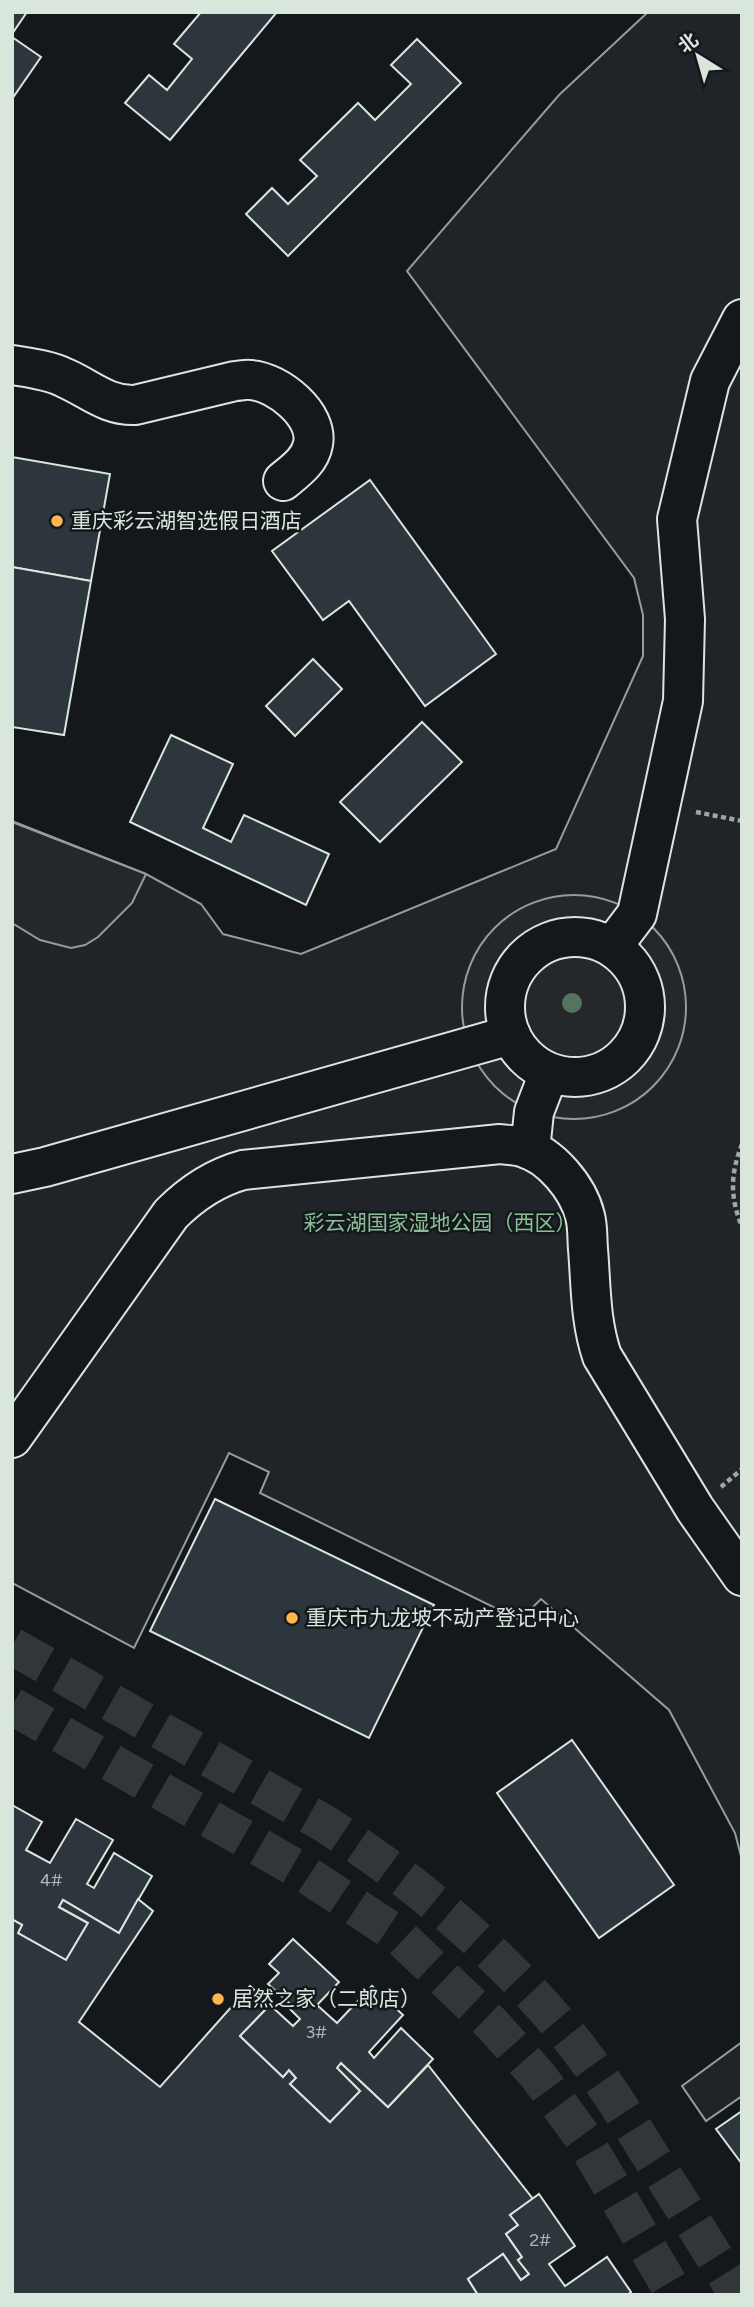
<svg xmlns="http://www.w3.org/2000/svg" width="754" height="2307" font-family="Figtree,'Noto Sans SC',sans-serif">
<rect width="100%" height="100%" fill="#14181c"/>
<g fill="#202428" stroke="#939e99" stroke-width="2">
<path d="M648 12H742V1860L735 1833 669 1710 541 1599 520 1620 260 1493 269 1472 229 1453 134 1648 12 1583V821L146 874 201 904 223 934 301 954 556 849 643 656V615L634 578 407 271 559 95Z"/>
<path d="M742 2042V2096L706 2121 682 2086Z"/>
</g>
<g fill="#24282b" stroke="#939e99" stroke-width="2">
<path d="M12 822 146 874 132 903 98 937 85 945 71 948 40 940 12 923Z"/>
<circle cx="574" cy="1007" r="112"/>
</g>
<g fill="#2c363c" stroke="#d8e6dc" stroke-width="2">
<path d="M12 12H27L12 34Z"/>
<path d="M201 12H277L170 140 125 103 149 75 167 90 192 59 174 44Z"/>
<path d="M12 37 41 57 12 99Z"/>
<path d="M417 39 461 83 288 256 246 214 272 188 288 204 317 176 300 160 358 103 375 120 411 84 391 65Z"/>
<path d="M12 457 110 474 91 581 12 567Z"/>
<path d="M370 480 496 654 425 706 349 601 323 620 272 551Z"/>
<path d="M12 567 91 581 64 735 12 727Z"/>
<path d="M313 659 342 689 295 736 266 706Z"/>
<path d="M422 722 462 762 380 842 340 802Z"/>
<path d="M171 735 233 764 203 828 231 842 244 815 329 854 306 905 130 822Z"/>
<path d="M215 1499 434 1605 369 1738 150 1631Z"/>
<path d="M572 1740 674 1885 599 1938 497 1793Z"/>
<path d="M12 1805 42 1822 26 1850 50 1863 76 1819 113 1840 87 1884 94 1888 114 1853 152 1876 119 1933 63 1900 59 1907 88 1923 66 1960 18 1933 22 1925 13 1920 12 1922Z"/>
<path d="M138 1899 153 1911 79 2022 160 2087 250 1986 270 2005 240 2036 283 2077 289 2070 296 2078 290 2084 330 2122 360 2091 337 2068 341 2063 388 2107 428 2065 533 2199 510 2215 518 2225 506 2234 522 2257 518 2260 529 2274 521 2280 503 2254 468 2279 478 2295H12V1922L13 1920 22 1925 18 1933 66 1960 88 1923 59 1907 63 1900 119 1933Z"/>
<path d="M293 1939 339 1982 317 2005 337 2023 372 1986 403 2015 369 2052 374 2058 401 2028 433 2059 388 2107 341 2063 337 2068 360 2091 330 2122 290 2084 296 2078 289 2070 283 2077 240 2036 270 2005 293 2026 300 2019 287 2006 289 2003 268 1984 279 1973 269 1964Z"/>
<path d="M742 2111V2164L716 2129Z"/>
<path d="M539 2194 575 2246 549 2264 565 2286 607 2257 631 2292 627 2295H478L468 2279 503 2254 521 2280 529 2274 518 2260 522 2257 506 2234 518 2225 510 2215Z"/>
</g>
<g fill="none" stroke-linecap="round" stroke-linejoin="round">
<g stroke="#313739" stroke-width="38" stroke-dasharray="38 19" stroke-linecap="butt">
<path d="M12 1646 322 1822C418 1883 505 1956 576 2045 603 2080 627 2118 650 2155 680 2202 709 2248 738 2295"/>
<path d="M12 1706 298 1869 398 1935 492 2024 539 2077 582 2136 675 2295"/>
</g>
<defs>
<g id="minor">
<path d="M12 365C30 368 49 370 65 378 90 389 107 406 135 405L235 381C240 381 246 379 251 380 278 382 319 415 313 444 310 461 295 471 283 481"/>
<circle cx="575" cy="1007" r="70"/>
<path d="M612 947 637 914 683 701 685 619 677 519 710 381 742 319"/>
<path d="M530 1150 534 1112 549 1073"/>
<path d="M12 1174 45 1167 511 1035"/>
<path d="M12 1438 171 1214C192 1193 214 1178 243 1170L500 1144C507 1145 515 1145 522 1147 551 1155 578 1188 585 1216 588 1227 587 1238 588 1249 591 1285 590 1321 602 1356L695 1509 742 1576"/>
</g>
</defs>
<use href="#minor" stroke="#d8e6dc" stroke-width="42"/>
<g stroke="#9da8a2" stroke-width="4.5" stroke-dasharray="5 3.5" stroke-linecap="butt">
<path d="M696 812 742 821"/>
<path d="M742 1144C730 1175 730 1197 742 1227"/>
<path d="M721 1487 742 1469"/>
</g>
<use href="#minor" stroke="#14181c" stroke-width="38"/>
</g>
<circle fill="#55745f" cx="572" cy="1003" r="10"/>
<g fill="#ffb74d" stroke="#14181c" stroke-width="2.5">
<circle cx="57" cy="521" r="7"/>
<circle cx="292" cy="1618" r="7"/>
<circle cx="218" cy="1999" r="7"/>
</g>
<g text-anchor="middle" stroke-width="5" stroke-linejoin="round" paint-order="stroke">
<g font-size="18" fill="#adbab4">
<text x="51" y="1886">4#</text>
<text x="316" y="2038">3#</text>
<text x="540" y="2246">2#</text>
</g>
<g font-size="21" fill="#d8e6dc" stroke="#14181c" text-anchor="start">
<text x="71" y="528">重庆彩云湖智选假日酒店</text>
<text x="306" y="1625">重庆市九龙坡不动产登记中心</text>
<text x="232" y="2006">居然之家（二郎店）</text>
</g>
<g font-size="21" fill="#8ac095" stroke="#14181c">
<text x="440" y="1230">彩云湖国家湿地公园（西区）</text>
</g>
</g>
<rect width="754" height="2307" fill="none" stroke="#d8e6dc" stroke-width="28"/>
<g transform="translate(698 56) rotate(323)" stroke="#14181c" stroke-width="5" paint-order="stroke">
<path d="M0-5L12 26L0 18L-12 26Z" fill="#d8e6dc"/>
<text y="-10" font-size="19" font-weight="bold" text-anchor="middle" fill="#d8e6dc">北</text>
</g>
</svg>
